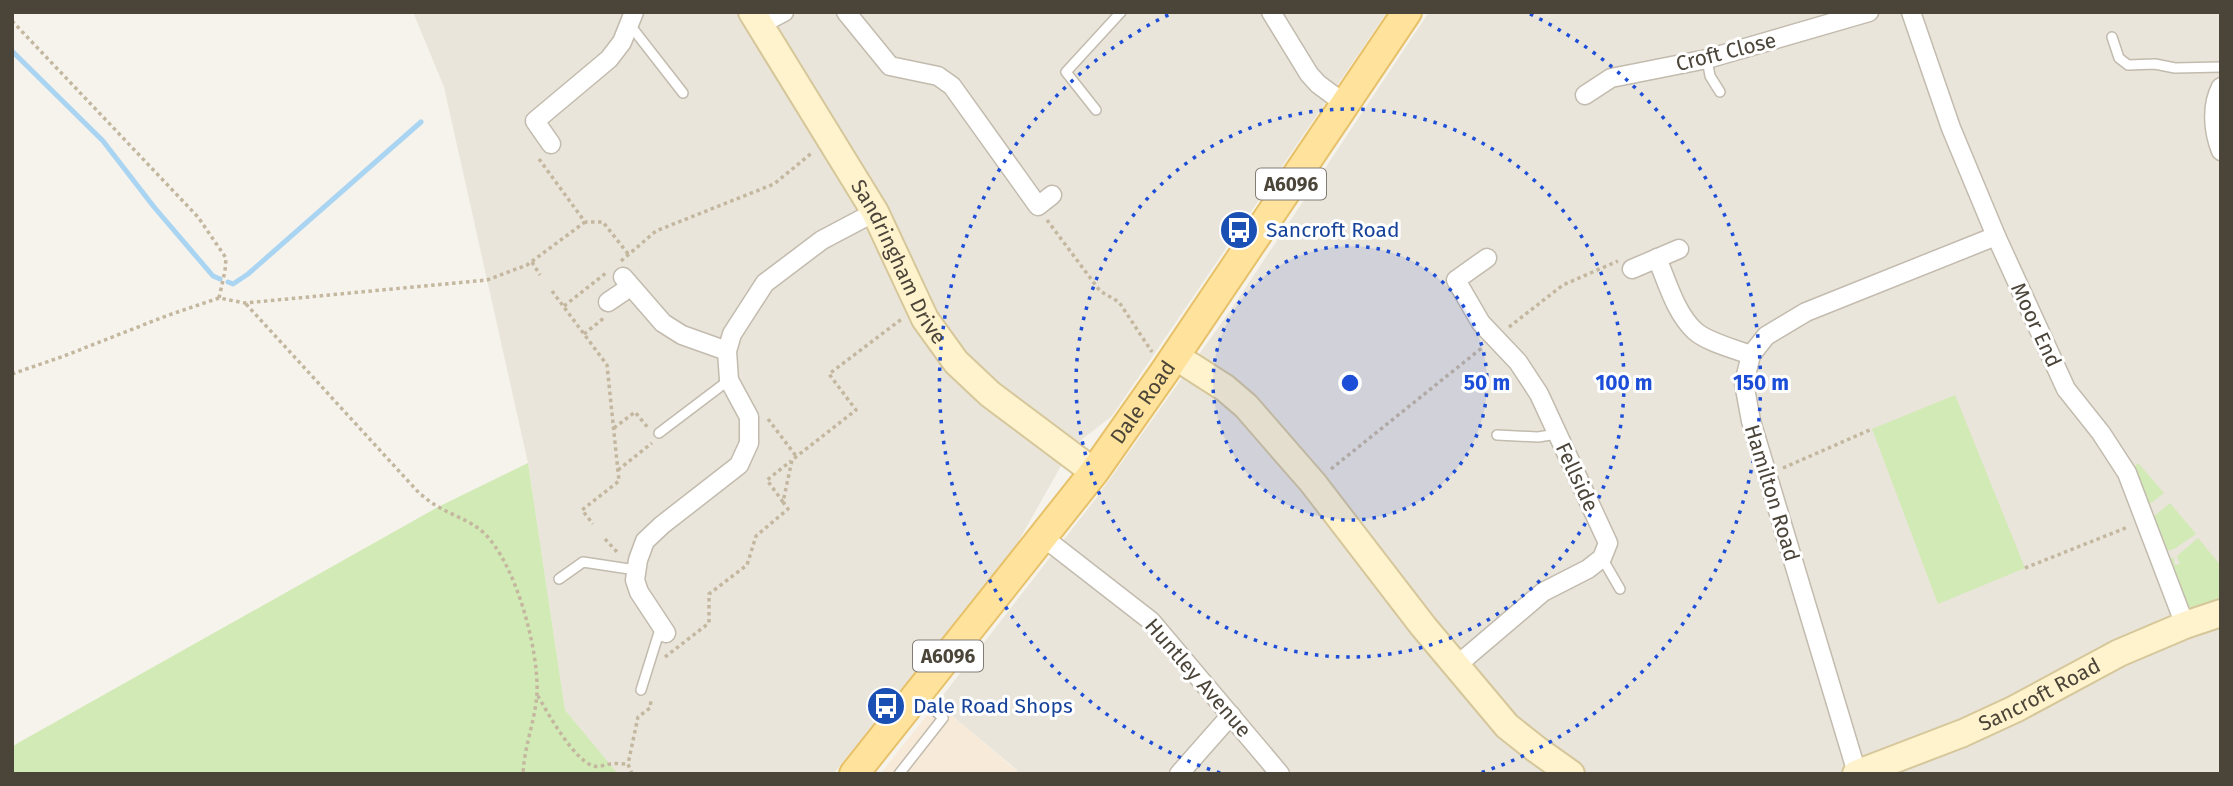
<svg xmlns="http://www.w3.org/2000/svg" width="2233" height="786" font-family="'Fira Sans',sans-serif">
<rect width="100%" height="100%" fill="#f6f3ec"/>
<g fill="#eae5da">
<path d="M413 12H1387L1112 416 1071 448 1008 560 833 774H616L565 710 528 463 444 87Z"/>
<path d="M1429 12H2221V774H1015L1017 770 937 703 1097 497 1230 311Z"/>
</g>
<path fill="#f7ead8" d="M937 703 1017 771 1015 774H880Z"/>
<g fill="#d2eab5">
<path d="M1955 395 2025 568 1938 604 1872 429Z"/>
<path d="M528 463 565 710 618 774H12V747L18 743 438 507Z"/>
<path d="M2138 463 2164 493 2151 503H2145L2132 469Z"/>
<path d="M2170 503 2196 534 2174 549 2163 552 2152 518Z"/>
<path d="M2198 538 2221 566V600L2196 608 2187 606 2168 562 2173 557 2175 565 2180 564 2177 556Z"/>
</g>
<g fill="none" stroke-linecap="round" stroke-linejoin="round">
<g stroke="#a9d4f2" stroke-width="5">
<path d="M12 51 103 141 154 207 213 276 220 279"/>
<path d="M228 282 233 284 248 274 421 122"/>
</g>
<defs>
<g id="lane">
<path d="M630 25 683 93"/>
<path d="M2112 37 2119 58 2128 65 2155 64 2175 68 2221 67"/>
<path d="M1707 59 1710 76 1720 92"/>
<path d="M1096 110 1066 72 1121 12"/>
<path d="M659 433 729 380"/>
<path d="M1497 435 1538 437 1557 434"/>
<path d="M1602 558 1620 589"/>
<path d="M559 579 583 562 636 570"/>
<path d="M641 690 661 626"/>
<path d="M899 774 943 718 919 696"/>
</g>
<g id="street">
<path d="M846 12 890 66 938 76 952 86 1038 206 1052 195"/>
<path d="M1271 12 1309 74 1318 84 1345 104"/>
<path d="M1911 12 1951 128 1996 236 2066 389 2101 433 2127 473 2185 625"/>
<path d="M761 24 784 12"/>
<path d="M2221 87C2211 106 2213 131 2221 151"/>
<path d="M1585 95 1611 78 1707 59 1869 12"/>
<path d="M551 144 535 121 609 59 622 42 634 12"/>
<path d="M1657 258C1667 282 1676 314 1695 331 1707 342 1735 349 1751 355"/>
<path d="M1632 269 1679 249"/>
<path d="M623 277 663 323 682 335 727 351"/>
<path d="M608 302 630 287"/>
<path d="M1043 537 1151 621 1280 774"/>
<path d="M666 633 639 592 635 580 638 560 645 541 662 525 739 465 749 443V417L729 380 727 351 732 334 765 283 822 240 875 212"/>
<path d="M1456 666 1543 592 1588 569 1602 558 1608 543 1539 394 1518 362 1481 323 1456 280 1487 258"/>
<path d="M1857 773 1751 421 1744 383 1751 355 1766 336 1806 312 1996 236"/>
<path d="M1179 774 1231 715"/>
</g>
<g id="secondary">
<path id="s1" d="M752 12 875 212 925 319 956 362 990 394 1094 472"/>
<path d="M1175 356 1225 388 1246 406 1313 483 1423 626 1507 726 1536 749 1571 774"/>
<path id="s2" d="M1856 774 1963 733 2015 709 2119 653 2185 625 2221 613"/>
</g>
<g id="primary">
<path id="s3" d="M854 774 1094 472 1165 371 1407 12"/>
</g>
</defs>
<use href="#lane" stroke="#c2bbae" stroke-width="12"/>
<use href="#street" stroke="#c2bbae" stroke-width="21"/>
<use href="#secondary" stroke="#d6c79b" stroke-width="30"/>
<use href="#primary" stroke="#e6c16a" stroke-width="32"/>
<g stroke="#c4b79f" stroke-width="3.5" stroke-dasharray="3.5 3.5" stroke-linecap="butt">
<path d="M12 21 198 217 226 258 225 271 219 298"/>
<path d="M539 159 585 222H603L629 255"/>
<path d="M1047 220 1100 291 1119 302 1152 352"/>
<path d="M621 261 656 231 774 184 813 152"/>
<path d="M532 262 540 275"/>
<path d="M552 291 607 365 619 481 582 510 593 524"/>
<path d="M246 304 420 494C426 498 431 503 437 506 453 516 470 520 484 533 516 564 539 650 537 694 535 721 524 747 523 774"/>
<path d="M564 306 606 273"/>
<path d="M1509 327 1563 285 1618 261"/>
<path d="M584 334 604 318"/>
<path d="M12 374 64 356 166 316 219 298 245 303 487 280 527 265 585 222"/>
<path d="M768 419 796 456"/>
<path d="M614 428 635 412 649 429"/>
<path d="M1783 468 1872 429"/>
<path d="M1331 469 1483 347"/>
<path d="M618 470 652 443"/>
<path d="M783 502 767 480 791 461"/>
<path d="M605 539 619 554"/>
<path d="M2025 568 2128 527"/>
<path d="M665 657 709 623V594L747 565 756 536 788 509 783 502 792 460 856 410 829 374 903 318"/>
<path d="M538 696C547 712 575 762 594 766 600 768 604 764 610 764 616 763 622 764 627 764"/>
<path d="M632 774 628 764 638 717 650 708 651 700"/>
</g>
<use href="#lane" stroke="#fff" stroke-width="9"/>
<use href="#street" stroke="#fff" stroke-width="18"/>
<use href="#secondary" stroke="#fff3cd" stroke-width="26"/>
<use href="#primary" stroke="#ffe39c" stroke-width="28"/>
</g>
<circle cx="1350" cy="383" r="137" fill="#1d4ed8" fill-opacity=".12"/>
<g fill="none" stroke="#1d4ed8" stroke-width="3.5" stroke-dasharray="3.5 7">
<circle cx="1350" cy="383" r="137"/>
<circle cx="1350" cy="383" r="274"/>
<path d="M1220 773A411 411 0 0 1 1170 14M1530 14A411 411 0 0 1 1480 773"/>
</g>
<defs>
<symbol id="bus-disc" viewBox="-11 -11 22 22"><circle r="9.5" fill="#1a4fb4" stroke="#fff"/><path d="M-5-6H5V4H4V6H2V4H-2V6H-4V4H-5ZM-3.5-4V0h7V-4ZM-3.5 1.2v1.5H-2V1.2ZM2 1.2v1.5H3.5V1.2Z" fill="#fff"/></symbol>
</defs>
<g fill-rule="evenodd">
<use href="#bus-disc" x="1217" y="208" width="44" height="44"/>
<use href="#bus-disc" x="864" y="684" width="44" height="44"/>
</g>
<g text-anchor="middle" stroke-width="6" stroke-linejoin="round" paint-order="stroke">
<g fill="#fff" stroke="#817c74" stroke-width="2">
<rect x="1256" y="168.5" width="70" height="31" rx="5"/>
<rect x="913" y="640.5" width="70" height="31" rx="5"/>
</g>
<g font-size="19" font-weight="bold" fill="#4b4439">
<text x="1291" y="191">A6096</text>
<text x="948" y="663">A6096</text>
</g>
<g font-size="21" fill="#4b4439" stroke="#fff">
<text transform="translate(1726 52) rotate(-14)" y="7">Croft Close</text>
<text dy="7" stroke="none"><textPath href="#s1" startOffset="290">Sandringham Drive</textPath></text>
<text transform="translate(2036 325) rotate(65)" y="7">Moor End</text>
<text dy="7" stroke="none"><textPath href="#s3" startOffset="471">Dale Road</textPath></text>
<text transform="translate(1577 477) rotate(65)" y="7">Fellside</text>
<text transform="translate(1772 493) rotate(73)" y="7">Hamilton Road</text>
<text transform="translate(1198 678) rotate(49)" y="7">Huntley Avenue</text>
<text dy="7" stroke="none"><textPath href="#s2" startOffset="200">Sancroft Road</textPath></text>
</g>
<g font-size="21" fill="#164399" stroke="#fff" text-anchor="start">
<text x="1266" y="237">Sancroft Road</text>
<text x="913" y="713">Dale Road Shops</text>
</g>
</g>
<circle cx="1350" cy="383" r="10" fill="#1d4ed8" stroke="#fff" stroke-width="3.5"/>
<g font-size="21" text-anchor="middle" font-weight="bold" fill="#1d4ed8" stroke="#fff" stroke-width="6" stroke-linejoin="round" paint-order="stroke">
<text x="1487" y="390">50 m</text>
<text x="1624" y="390">100 m</text>
<text x="1761" y="390">150 m</text>
</g>
<rect width="2233" height="786" fill="none" stroke="#4b4439" stroke-width="28"/>
</svg>
